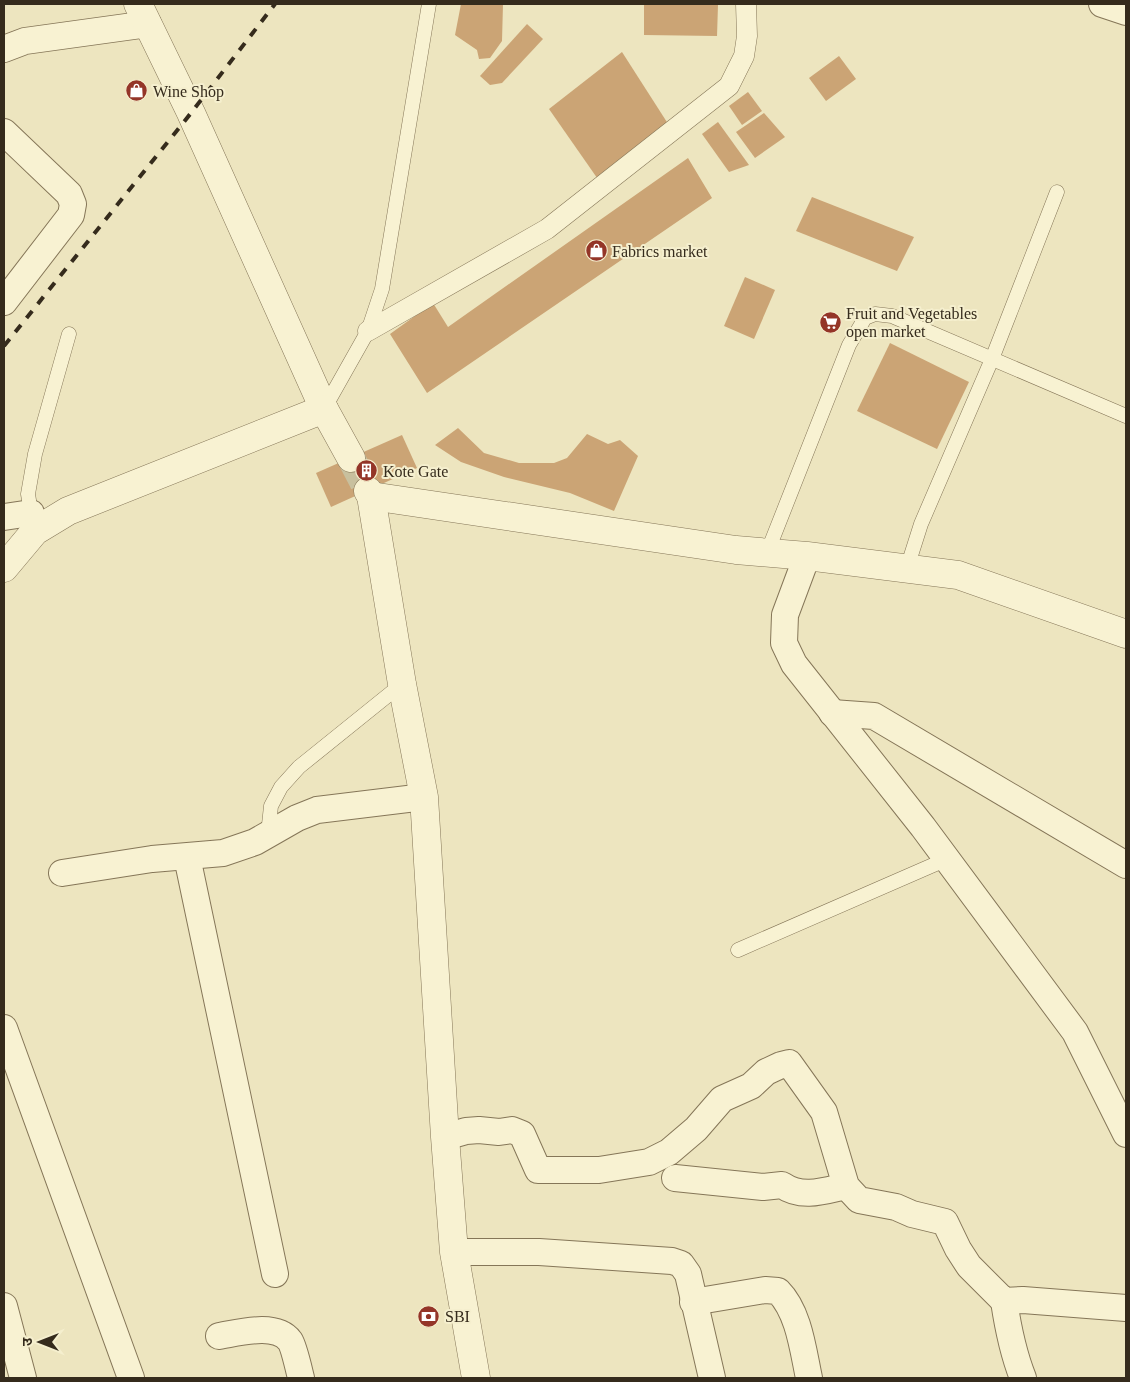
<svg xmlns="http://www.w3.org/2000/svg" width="1130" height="1382" font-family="'Times New Roman','Noto Sans Devanagari',serif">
<rect width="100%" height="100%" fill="#ede5bf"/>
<g fill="#cba475">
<path d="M461 4H503L502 41 490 58 479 59 477 50 455 35Z"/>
<path d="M644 4H718L717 36 644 35Z"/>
<path d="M527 24 543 39 502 83 490 85 480 76Z"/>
<path d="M622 52 672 130 602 185 549 109Z"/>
<path d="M839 56 856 79 826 101 809 78Z"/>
<path d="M748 92 762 111 742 125 729 106Z"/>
<path d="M764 113 785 137 755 158 736 132Z"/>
<path d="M718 122 749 165 729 172 702 134Z"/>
<path d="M688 158 712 198 427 393 390 334 433 303 448 327Z"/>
<path d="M812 197 914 237 897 271 796 231Z"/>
<path d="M745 277 775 290 754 339 724 326Z"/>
<path d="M890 343 969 382 937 449 857 411Z"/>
<path d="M458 428 484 453 519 463H554L567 458 587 434 608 444 620 440 638 456 614 511 570 493 504 477 461 462 435 445Z"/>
<path d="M402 435 417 468 331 507 316 473Z"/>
</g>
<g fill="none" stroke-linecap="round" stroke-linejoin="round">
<path stroke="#c8c09e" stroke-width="28" stroke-dasharray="28 14" stroke-linecap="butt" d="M351 458 368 491"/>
<defs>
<g id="service">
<path d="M324 409 368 331 382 289 429 4"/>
<path d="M29 516 31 513 28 494 35 454 69 334"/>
<path d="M767 553 849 345 865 318 875 314 892 316 1126 416"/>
<path d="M907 568 921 524 992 359 1057 192"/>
<path d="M268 834 271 806 281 787 299 767 402 684"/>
<path d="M738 950 947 859"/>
</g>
<path id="pedestrian" d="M368 331 547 229 729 86 744 56 747 36 746 4"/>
<g id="minor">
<path d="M1102 4 1126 12"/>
<path d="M4 49 25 41 148 24"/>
<path d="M4 132 69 194 73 204 71 215 4 302"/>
<path d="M4 517 31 513"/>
<path d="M807 556 785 615 784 643 794 664 923 827 1075 1032 1126 1134"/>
<path d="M832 713 874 716 1126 865"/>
<path d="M187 857 275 1274"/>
<path d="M62 873 152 859 223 853 255 842 297 818 317 810 424 797"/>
<path d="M4 1028 131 1378"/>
<path d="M445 1137 466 1131 479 1130 499 1132 512 1130 522 1134 538 1170H599L649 1162 669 1152 696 1129 722 1099 751 1086 766 1072 781 1065 789 1063 824 1112 846 1186 859 1200 896 1207 912 1214 945 1222 958 1249 969 1266 1004 1301 1023 1300 1126 1308"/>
<path d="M675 1178 763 1187 782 1185C802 1199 824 1191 846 1186"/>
<path d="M454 1252H539L672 1261 681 1264 688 1274 712 1378"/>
<path d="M1004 1301C1008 1328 1013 1353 1023 1378"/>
<path d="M693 1302 765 1290 778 1291C799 1312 803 1350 809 1378"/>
<path d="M4 1306 23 1378"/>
<path d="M219 1336C238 1333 276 1322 290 1341 294 1347 299 1370 301 1378"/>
</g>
<g id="tertiary">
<path d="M138 4 191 113 324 409 351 458"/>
<path d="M368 491 371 496 402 684 424 797 445 1137 454 1252 476 1378"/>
<path d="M371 496 736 550 807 556 958 575 1126 634"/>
<path d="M4 568 35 531 68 511 324 409"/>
</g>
</defs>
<use href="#service" stroke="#857658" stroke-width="15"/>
<use href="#pedestrian" stroke="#857658" stroke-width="21"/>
<use href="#minor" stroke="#857658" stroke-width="28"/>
<use href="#tertiary" stroke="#857658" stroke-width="29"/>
<use href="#service" stroke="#f8f2d2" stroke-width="14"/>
<use href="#pedestrian" stroke="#f8f2d2" stroke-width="20"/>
<use href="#minor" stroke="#f8f2d2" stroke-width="26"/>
<use href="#tertiary" stroke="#f8f2d2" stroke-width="28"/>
<path stroke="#352b1c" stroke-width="4" stroke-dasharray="9 9" stroke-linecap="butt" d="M4 346 191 113 275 4"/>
</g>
<defs>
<symbol id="shop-disc" viewBox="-11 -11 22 22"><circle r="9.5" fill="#943528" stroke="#f5efce"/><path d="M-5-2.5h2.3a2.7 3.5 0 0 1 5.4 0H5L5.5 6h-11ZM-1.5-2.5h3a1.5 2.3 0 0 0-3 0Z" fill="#fff"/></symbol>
<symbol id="supermarket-disc" viewBox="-11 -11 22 22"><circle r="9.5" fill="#943528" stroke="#f5efce"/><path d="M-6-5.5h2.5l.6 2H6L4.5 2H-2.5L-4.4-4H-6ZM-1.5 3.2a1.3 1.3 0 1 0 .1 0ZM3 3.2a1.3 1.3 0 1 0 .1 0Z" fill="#fff"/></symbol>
<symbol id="building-disc" viewBox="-11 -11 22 22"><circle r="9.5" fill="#943528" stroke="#f5efce"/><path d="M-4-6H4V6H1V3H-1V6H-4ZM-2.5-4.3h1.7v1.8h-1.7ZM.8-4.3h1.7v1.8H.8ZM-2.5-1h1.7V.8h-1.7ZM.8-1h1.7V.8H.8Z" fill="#fff"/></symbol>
<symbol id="bank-disc" viewBox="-11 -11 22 22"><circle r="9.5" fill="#943528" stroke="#f5efce"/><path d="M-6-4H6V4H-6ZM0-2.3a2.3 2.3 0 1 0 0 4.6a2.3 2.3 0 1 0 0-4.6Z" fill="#fff"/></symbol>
</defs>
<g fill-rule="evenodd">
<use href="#shop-disc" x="124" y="78" width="25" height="25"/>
<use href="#shop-disc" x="584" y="238" width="25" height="25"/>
<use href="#supermarket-disc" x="818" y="310" width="25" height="25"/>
<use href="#building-disc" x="354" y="458" width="25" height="25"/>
<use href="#bank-disc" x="416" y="1304" width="25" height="25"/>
</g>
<g text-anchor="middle" stroke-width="4" stroke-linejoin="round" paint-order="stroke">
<g font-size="16" fill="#352b1c" stroke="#f5efce" text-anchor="start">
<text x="153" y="97">Wine Shop</text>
<text x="612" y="257">Fabrics market</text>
<text x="846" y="319">Fruit and Vegetables<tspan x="846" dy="18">open market</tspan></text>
<text x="383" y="477">Kote Gate</text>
<text x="445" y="1322">SBI</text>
</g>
</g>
<rect width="1130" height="1382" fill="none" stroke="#352b1c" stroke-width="10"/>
<g transform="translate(40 1342) rotate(270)" stroke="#f5efce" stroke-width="4" paint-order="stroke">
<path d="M0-4L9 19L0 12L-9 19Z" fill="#352b1c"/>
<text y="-8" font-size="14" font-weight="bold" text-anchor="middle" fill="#352b1c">उ</text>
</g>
</svg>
